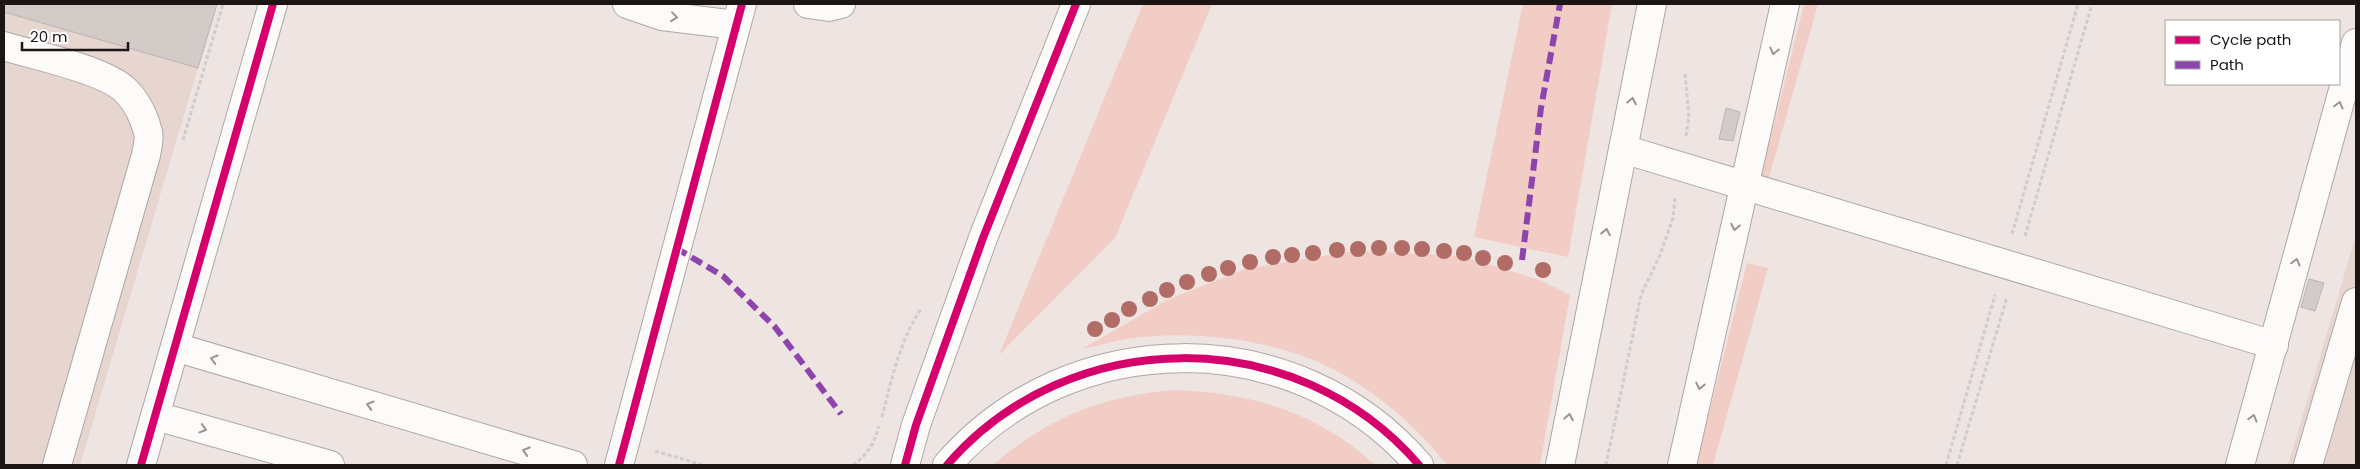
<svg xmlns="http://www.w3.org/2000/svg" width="2360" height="469" font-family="Poppins,sans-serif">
<rect width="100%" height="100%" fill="#eee4e1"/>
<g fill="#e7d5d0">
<path d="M4 4H217L80 465H4Z"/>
<path d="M2356 235V465H2288Z"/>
</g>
<g fill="#f1cdc6">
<path d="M1143 4H1212L1115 238 999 355Z"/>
<path d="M1523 4H1612L1568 257 1474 237Z"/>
<path d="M1804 4H1818L1768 181 1761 177Z"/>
<path d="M1354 251 1461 256 1540 280 1570 295 1540 465H1447C1416 426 1376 391 1331 368 1273 339 1190 329 1127 339 1112 341 1097 346 1082 349L1167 300 1245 269Z"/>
<path d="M1747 263 1768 268 1713 465H1696Z"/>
<path d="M1174 390C1250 392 1319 413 1375 465H993C1047 418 1102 396 1174 390Z"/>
</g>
<g fill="#d2cbc8" stroke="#bbb4b2">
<path d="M4 4H217L198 68 4 12Z"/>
<path d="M1726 108 1740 112 1733 141 1719 139Z"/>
<path d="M2309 279 2324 283 2315 311 2301 307Z"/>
</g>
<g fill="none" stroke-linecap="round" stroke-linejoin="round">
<defs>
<g id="minor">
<path d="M627 4 662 16 736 25"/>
<path d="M808 4 829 7 841 4"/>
<path d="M4 46C33 55 106 70 126 91 137 102 144 117 148 132 150 139 147 148 146 155L57 465"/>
<path d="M1623 149 2274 345"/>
<path d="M175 347 573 465"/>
<path d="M156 416 330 465"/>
<path d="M141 465 273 4"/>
<path d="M619 465 742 4"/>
<path d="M905 465 916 425 983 238 1076 4"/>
<path d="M947 465C1070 323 1296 322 1419 465"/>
<path d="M1560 465 1652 4"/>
<path d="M1682 465 1785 4"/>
<path d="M2240 465 2356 43"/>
<path d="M2308 465 2356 302"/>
</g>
</defs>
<use href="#minor" stroke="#aea7a5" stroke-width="30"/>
<g stroke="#cfcccc" stroke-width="3" stroke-dasharray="4 2.5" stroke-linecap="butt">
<path d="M1685 74 1689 117 1686 136"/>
<path d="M183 140 223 4"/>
<path d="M2012 234 2078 4"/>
<path d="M2025 236 2092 4"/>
<path d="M882 417C892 379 899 342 921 309"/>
<path d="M655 451 703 465"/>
<path d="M853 465C868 454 874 444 879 426"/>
<path d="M1606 465 1641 295 1660 255 1673 218 1675 198"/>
<path d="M1946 465 1995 295"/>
<path d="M1957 465 2007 297"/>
</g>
<use href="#minor" stroke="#fcfbfa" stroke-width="28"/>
<g stroke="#8e44ad" stroke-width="6" stroke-dasharray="12 6" stroke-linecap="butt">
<path d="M676 248 723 276 775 327 841 414"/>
<path d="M1522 260 1541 108 1560 4"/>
</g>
<defs>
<g id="cycleway">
<path d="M141 465 273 4"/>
<path d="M619 465 742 4"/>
<path d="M905 465 916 425 983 238 1076 4"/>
<path d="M947 465C1070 323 1296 322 1419 465"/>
</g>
</defs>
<use href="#cycleway" stroke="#fff" stroke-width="11"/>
<use href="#cycleway" stroke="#d6006c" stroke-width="8"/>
</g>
<g fill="#b06c65">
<circle cx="1379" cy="248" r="8"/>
<circle cx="1402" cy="248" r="8"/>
<circle cx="1358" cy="249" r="8"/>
<circle cx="1422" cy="249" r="8"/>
<circle cx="1337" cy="250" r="8"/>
<circle cx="1444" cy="251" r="8"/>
<circle cx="1313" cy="253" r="8"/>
<circle cx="1464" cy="253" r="8"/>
<circle cx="1292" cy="255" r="8"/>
<circle cx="1273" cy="257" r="8"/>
<circle cx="1483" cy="258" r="8"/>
<circle cx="1250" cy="262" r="8"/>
<circle cx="1505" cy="263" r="8"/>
<circle cx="1228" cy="268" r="8"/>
<circle cx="1543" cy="270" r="8"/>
<circle cx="1209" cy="274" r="8"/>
<circle cx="1187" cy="282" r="8"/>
<circle cx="1167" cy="290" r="8"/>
<circle cx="1150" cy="299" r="8"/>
<circle cx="1129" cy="309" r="8"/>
<circle cx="1112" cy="320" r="8"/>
<circle cx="1095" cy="329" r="8"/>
</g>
<defs><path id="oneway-chevron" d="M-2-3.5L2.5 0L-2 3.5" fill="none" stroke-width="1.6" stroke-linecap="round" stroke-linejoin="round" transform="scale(1.25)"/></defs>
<g stroke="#979492">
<use href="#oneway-chevron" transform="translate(674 17) rotate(7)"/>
<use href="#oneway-chevron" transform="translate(1774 51) rotate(103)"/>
<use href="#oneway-chevron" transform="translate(1632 101) rotate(-79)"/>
<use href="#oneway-chevron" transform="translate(2339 105) rotate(-75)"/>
<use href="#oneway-chevron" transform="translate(1735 227) rotate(102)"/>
<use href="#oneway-chevron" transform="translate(1606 232) rotate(-79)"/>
<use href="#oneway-chevron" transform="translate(2296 262) rotate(-75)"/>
<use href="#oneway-chevron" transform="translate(214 359) rotate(-164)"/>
<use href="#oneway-chevron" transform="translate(1700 386) rotate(102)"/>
<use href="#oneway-chevron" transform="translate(370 405) rotate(-164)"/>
<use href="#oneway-chevron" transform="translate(1569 417) rotate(-79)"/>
<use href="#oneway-chevron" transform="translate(2253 418) rotate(-74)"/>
<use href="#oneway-chevron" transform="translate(203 429) rotate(16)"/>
<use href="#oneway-chevron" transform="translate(526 451) rotate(-163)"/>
</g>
<rect width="2360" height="469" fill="none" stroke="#1b1513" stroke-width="10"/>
<rect x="2165" y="20" width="175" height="65" fill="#ffffff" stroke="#a4a1a1"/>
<rect x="2175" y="36" width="25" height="8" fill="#d6006c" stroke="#a4a1a1"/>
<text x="2210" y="45" font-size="15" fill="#1b1513">Cycle path</text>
<rect x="2175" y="61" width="25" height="8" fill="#8e44ad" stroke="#a4a1a1"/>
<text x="2210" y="70" font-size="15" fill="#1b1513">Path</text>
<path d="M22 42v8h106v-8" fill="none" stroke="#1b1513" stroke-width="2.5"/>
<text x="30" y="42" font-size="15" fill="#1b1513" stroke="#ffffff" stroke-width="4" paint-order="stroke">20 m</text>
</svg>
